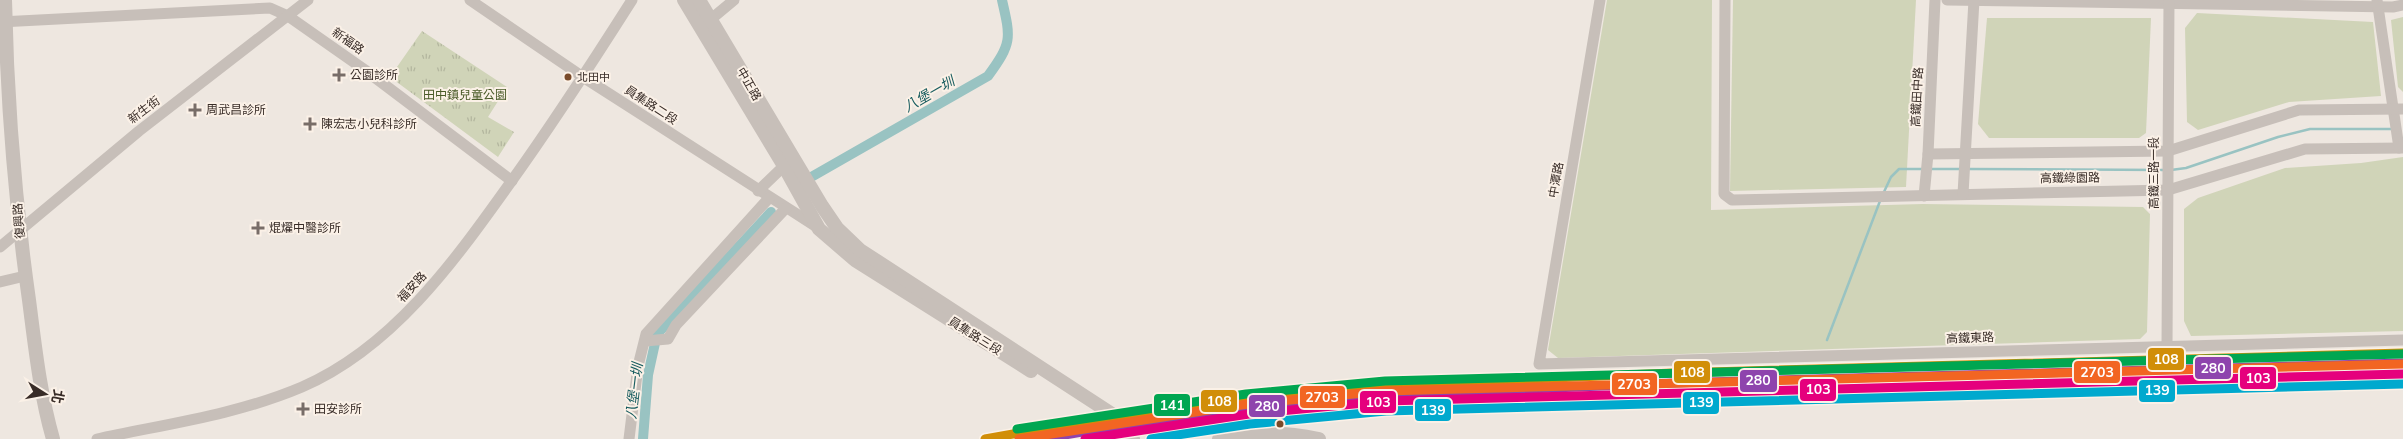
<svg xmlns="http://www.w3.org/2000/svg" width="2403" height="439" font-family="Mulish,'Noto Sans TC',sans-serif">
<defs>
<pattern id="park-tufts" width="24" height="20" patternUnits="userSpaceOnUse" patternTransform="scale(1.25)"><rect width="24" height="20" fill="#d0d4b8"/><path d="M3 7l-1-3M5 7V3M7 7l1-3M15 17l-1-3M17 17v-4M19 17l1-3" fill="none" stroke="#b3b69e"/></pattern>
</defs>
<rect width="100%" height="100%" fill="#eee7e0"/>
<g fill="#d0d4b8">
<path d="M1607 0H1712L1711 210 1923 204 2143 207 2150 214 2147 332 2140 339 1558 358 1548 350Z"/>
<path d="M1733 0H1916L1906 187 1730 191Z"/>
<path d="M2197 13 2373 22 2381 96 2289 102 2198 130 2187 122 2185 28Z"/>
<path d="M2403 17V92L2398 87 2391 20Z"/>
<path d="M1987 18H2151L2146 133 2139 138H1989L1978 124Z"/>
<path d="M2403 157V331L2191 336 2184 321V209L2198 198 2285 168 2361 163Z"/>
</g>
<path fill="url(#park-tufts)" d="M422 31 507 87 488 117 514 132 498 157 390 77Z"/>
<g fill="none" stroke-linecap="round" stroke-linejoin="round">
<g stroke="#99c3c2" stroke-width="2.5">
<path d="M1931 169H1960"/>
<path d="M1968 169 2165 170"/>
<path d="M2171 170 2186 168 2278 137 2310 129H2392"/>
<path d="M1883 194 1891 177 1899 169H1923"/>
<path d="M1827 340 1880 201"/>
</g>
<g stroke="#99c3c2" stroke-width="10">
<path d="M813 176 988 76C1012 43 1011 39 1002 0"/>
<path d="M643 439 648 375 657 334 771 212"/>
</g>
<g stroke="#c7bfb9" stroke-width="11">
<path d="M470 0 583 77 820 229"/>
<path d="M1600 0 1539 364 2403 340"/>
<path d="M1725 0 1724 194 1732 200 2168 190 2305 149 2403 148"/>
<path d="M1947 0 2393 7 2403 5"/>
<path d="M2377 0 2399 148"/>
<path d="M0 22 270 8 288 16 365 70 512 181"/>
<path d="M704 25 734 0"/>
<path d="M1928 154 2168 151 2299 110 2403 109"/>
<path d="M758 191 784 166"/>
<path d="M1963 194 1974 0"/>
<path d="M1924 196 1928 154 1935 0"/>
<path d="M0 247 139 131 308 0"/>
<path d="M0 282 25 276"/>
<path d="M645 341 668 339 676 325 786 208"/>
<path d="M2167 346 2169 0"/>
<path d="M97 439C166 424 236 415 302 387 392 348 453 263 508 186 552 125 592 63 632 0"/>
<path d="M629 439 638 366 646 334 769 198"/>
</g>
<g stroke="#c7bfb9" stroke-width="14">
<path d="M5 0C7 100 15 201 29 300 35 346 40 394 53 439"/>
<path d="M684 0 784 166 819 229 855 260 1031 371"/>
<path d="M699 0 822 206 837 228 860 250 1115 416 1175 439"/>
<path d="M1104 417 1133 439"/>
<path d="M1219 439C1257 433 1280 431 1319 439"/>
</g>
<defs>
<path id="rail-1" d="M985 439 1115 416 1244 398 1385 385 1673 373 2403 353"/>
<path id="rail-2" d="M1042 439 1117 426 1245 408 1386 395 1673 383 2403 363"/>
<path id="rail-3" d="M1019 439 1248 404 1385 391 2403 364"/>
<path id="rail-4" d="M1085 439 1249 414 1386 401 2403 374"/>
<path id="rail-5" d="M1017 429 1246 394 1385 381 2403 354"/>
<path id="rail-6" d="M1151 439 1250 424 1386 411 2403 384"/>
</defs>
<use href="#rail-1" stroke="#fbf1e7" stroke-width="12"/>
<use href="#rail-2" stroke="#fbf1e7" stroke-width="12"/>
<use href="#rail-3" stroke="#fbf1e7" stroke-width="12"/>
<use href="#rail-4" stroke="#fbf1e7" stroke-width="12"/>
<use href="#rail-5" stroke="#fbf1e7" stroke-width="12"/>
<use href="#rail-6" stroke="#fbf1e7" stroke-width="12"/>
<use href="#rail-1" stroke="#d18e08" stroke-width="9"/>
<use href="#rail-2" stroke="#8e44ad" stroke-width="9"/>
<use href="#rail-3" stroke="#f26522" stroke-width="9"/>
<use href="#rail-4" stroke="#e5007d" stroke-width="9"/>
<use href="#rail-5" stroke="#00a651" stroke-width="9"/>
<use href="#rail-6" stroke="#00a9ce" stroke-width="9"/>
</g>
<g fill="#786d68" stroke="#fbf1e7" stroke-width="2">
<path d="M336.5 67.5h5v5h5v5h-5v5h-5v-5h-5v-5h5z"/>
<path d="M192.5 102.5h5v5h5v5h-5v5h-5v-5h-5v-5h5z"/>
<path d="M307.5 116.5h5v5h5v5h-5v5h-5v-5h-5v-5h5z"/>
<path d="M255.5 220.5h5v5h5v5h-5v5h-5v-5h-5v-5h5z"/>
<path d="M300.5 401.5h5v5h5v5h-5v5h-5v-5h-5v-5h5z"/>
</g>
<g fill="#7a4b2a" stroke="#fbf1e7" stroke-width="2">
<circle cx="568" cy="77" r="4.5"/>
<circle cx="1280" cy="424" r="4.5"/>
</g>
<g text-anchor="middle" stroke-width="4" stroke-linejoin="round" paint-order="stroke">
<g font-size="11" fill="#382c27" stroke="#fbf1e7" text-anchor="start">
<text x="577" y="81">北田中</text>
</g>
<g font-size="12" fill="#382c27" stroke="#fbf1e7">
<text transform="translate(348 41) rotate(35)" y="4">新福路</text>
<text transform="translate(749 84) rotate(60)" y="4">中正路</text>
<text transform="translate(1917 97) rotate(-87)" y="4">高鐵田中路</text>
<text transform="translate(651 105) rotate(33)" y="4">員集路二段</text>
<text transform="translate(144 110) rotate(-37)" y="4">新生街</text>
<text transform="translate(2154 173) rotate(-90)" y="4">高鐵三路一段</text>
<text transform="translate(2070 178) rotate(-1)" y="4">高鐵綠園路</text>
<text transform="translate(1556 180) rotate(-80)" y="4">中潭路</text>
<text transform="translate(19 221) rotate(-95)" y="4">復興路</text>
<text transform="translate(412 287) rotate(-47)" y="4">福安路</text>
<text transform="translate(975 336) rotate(32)" y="4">員集路三段</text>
<text transform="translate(1970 338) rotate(-2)" y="4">高鐵東路</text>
</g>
<g font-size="12" fill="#382c27" stroke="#fbf1e7" text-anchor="start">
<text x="350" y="79">公園診所</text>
<text x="206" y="114">周武昌診所</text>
<text x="321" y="128">陳宏志小兒科診所</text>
<text x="269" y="232">焜燿中醫診所</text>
<text x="314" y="413">田安診所</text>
</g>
<g font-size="12" fill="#495a27" stroke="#fbf1e7">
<text x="465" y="99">田中鎮兒童公園</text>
</g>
<g font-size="14" font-style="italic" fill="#175c5f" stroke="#fbf1e7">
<text transform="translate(929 94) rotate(-30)" y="5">八堡一圳</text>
<text transform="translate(634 391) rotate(-83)" y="5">八堡一圳</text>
</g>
</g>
<g stroke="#fbf1e7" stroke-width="2">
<rect x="2147" y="347" width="38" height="24" rx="5" fill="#d18e08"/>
<rect x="2194" y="356" width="38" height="24" rx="5" fill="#8e44ad"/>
<rect x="2073" y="360" width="48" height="24" rx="5" fill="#f26522"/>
<rect x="1673" y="360" width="38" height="24" rx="5" fill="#d18e08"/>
<rect x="2239" y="366" width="38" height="24" rx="5" fill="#e5007d"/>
<rect x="1739" y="369" width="39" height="24" rx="5" fill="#8e44ad"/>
<rect x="1611" y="372" width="47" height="24" rx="5" fill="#f26522"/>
<rect x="1799" y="378" width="38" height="24" rx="5" fill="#e5007d"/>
<rect x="2138" y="379" width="38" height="24" rx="5" fill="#00a9ce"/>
<rect x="1299" y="385" width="47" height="24" rx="5" fill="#f26522"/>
<rect x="1200" y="389" width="38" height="24" rx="5" fill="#d18e08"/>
<rect x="1359" y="390" width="38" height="24" rx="5" fill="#e5007d"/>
<rect x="1682" y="391" width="38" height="24" rx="5" fill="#00a9ce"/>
<rect x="1153" y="393" width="38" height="24" rx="5" fill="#00a651"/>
<rect x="1248" y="394" width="38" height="24" rx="5" fill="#8e44ad"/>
<rect x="1414" y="398" width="38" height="24" rx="5" fill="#00a9ce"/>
</g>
<g font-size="14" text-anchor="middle" font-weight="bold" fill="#fff">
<text x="2166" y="364">108</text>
<text x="2213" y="373">280</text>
<text x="2097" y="377">2703</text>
<text x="1692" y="377">108</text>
<text x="2258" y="383">103</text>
<text x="1758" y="385">280</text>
<text x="1634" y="389">2703</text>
<text x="1818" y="394">103</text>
<text x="2157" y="395">139</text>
<text x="1322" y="402">2703</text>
<text x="1219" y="406">108</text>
<text x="1378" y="407">103</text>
<text x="1701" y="407">139</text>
<text x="1172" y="410">141</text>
<text x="1267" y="411">280</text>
<text x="1433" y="415">139</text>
</g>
<g transform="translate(45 394) rotate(101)" stroke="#fbf1e7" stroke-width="4" paint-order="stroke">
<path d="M0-4L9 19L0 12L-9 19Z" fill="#382c27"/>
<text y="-8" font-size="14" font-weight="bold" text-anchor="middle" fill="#382c27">北</text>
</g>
</svg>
